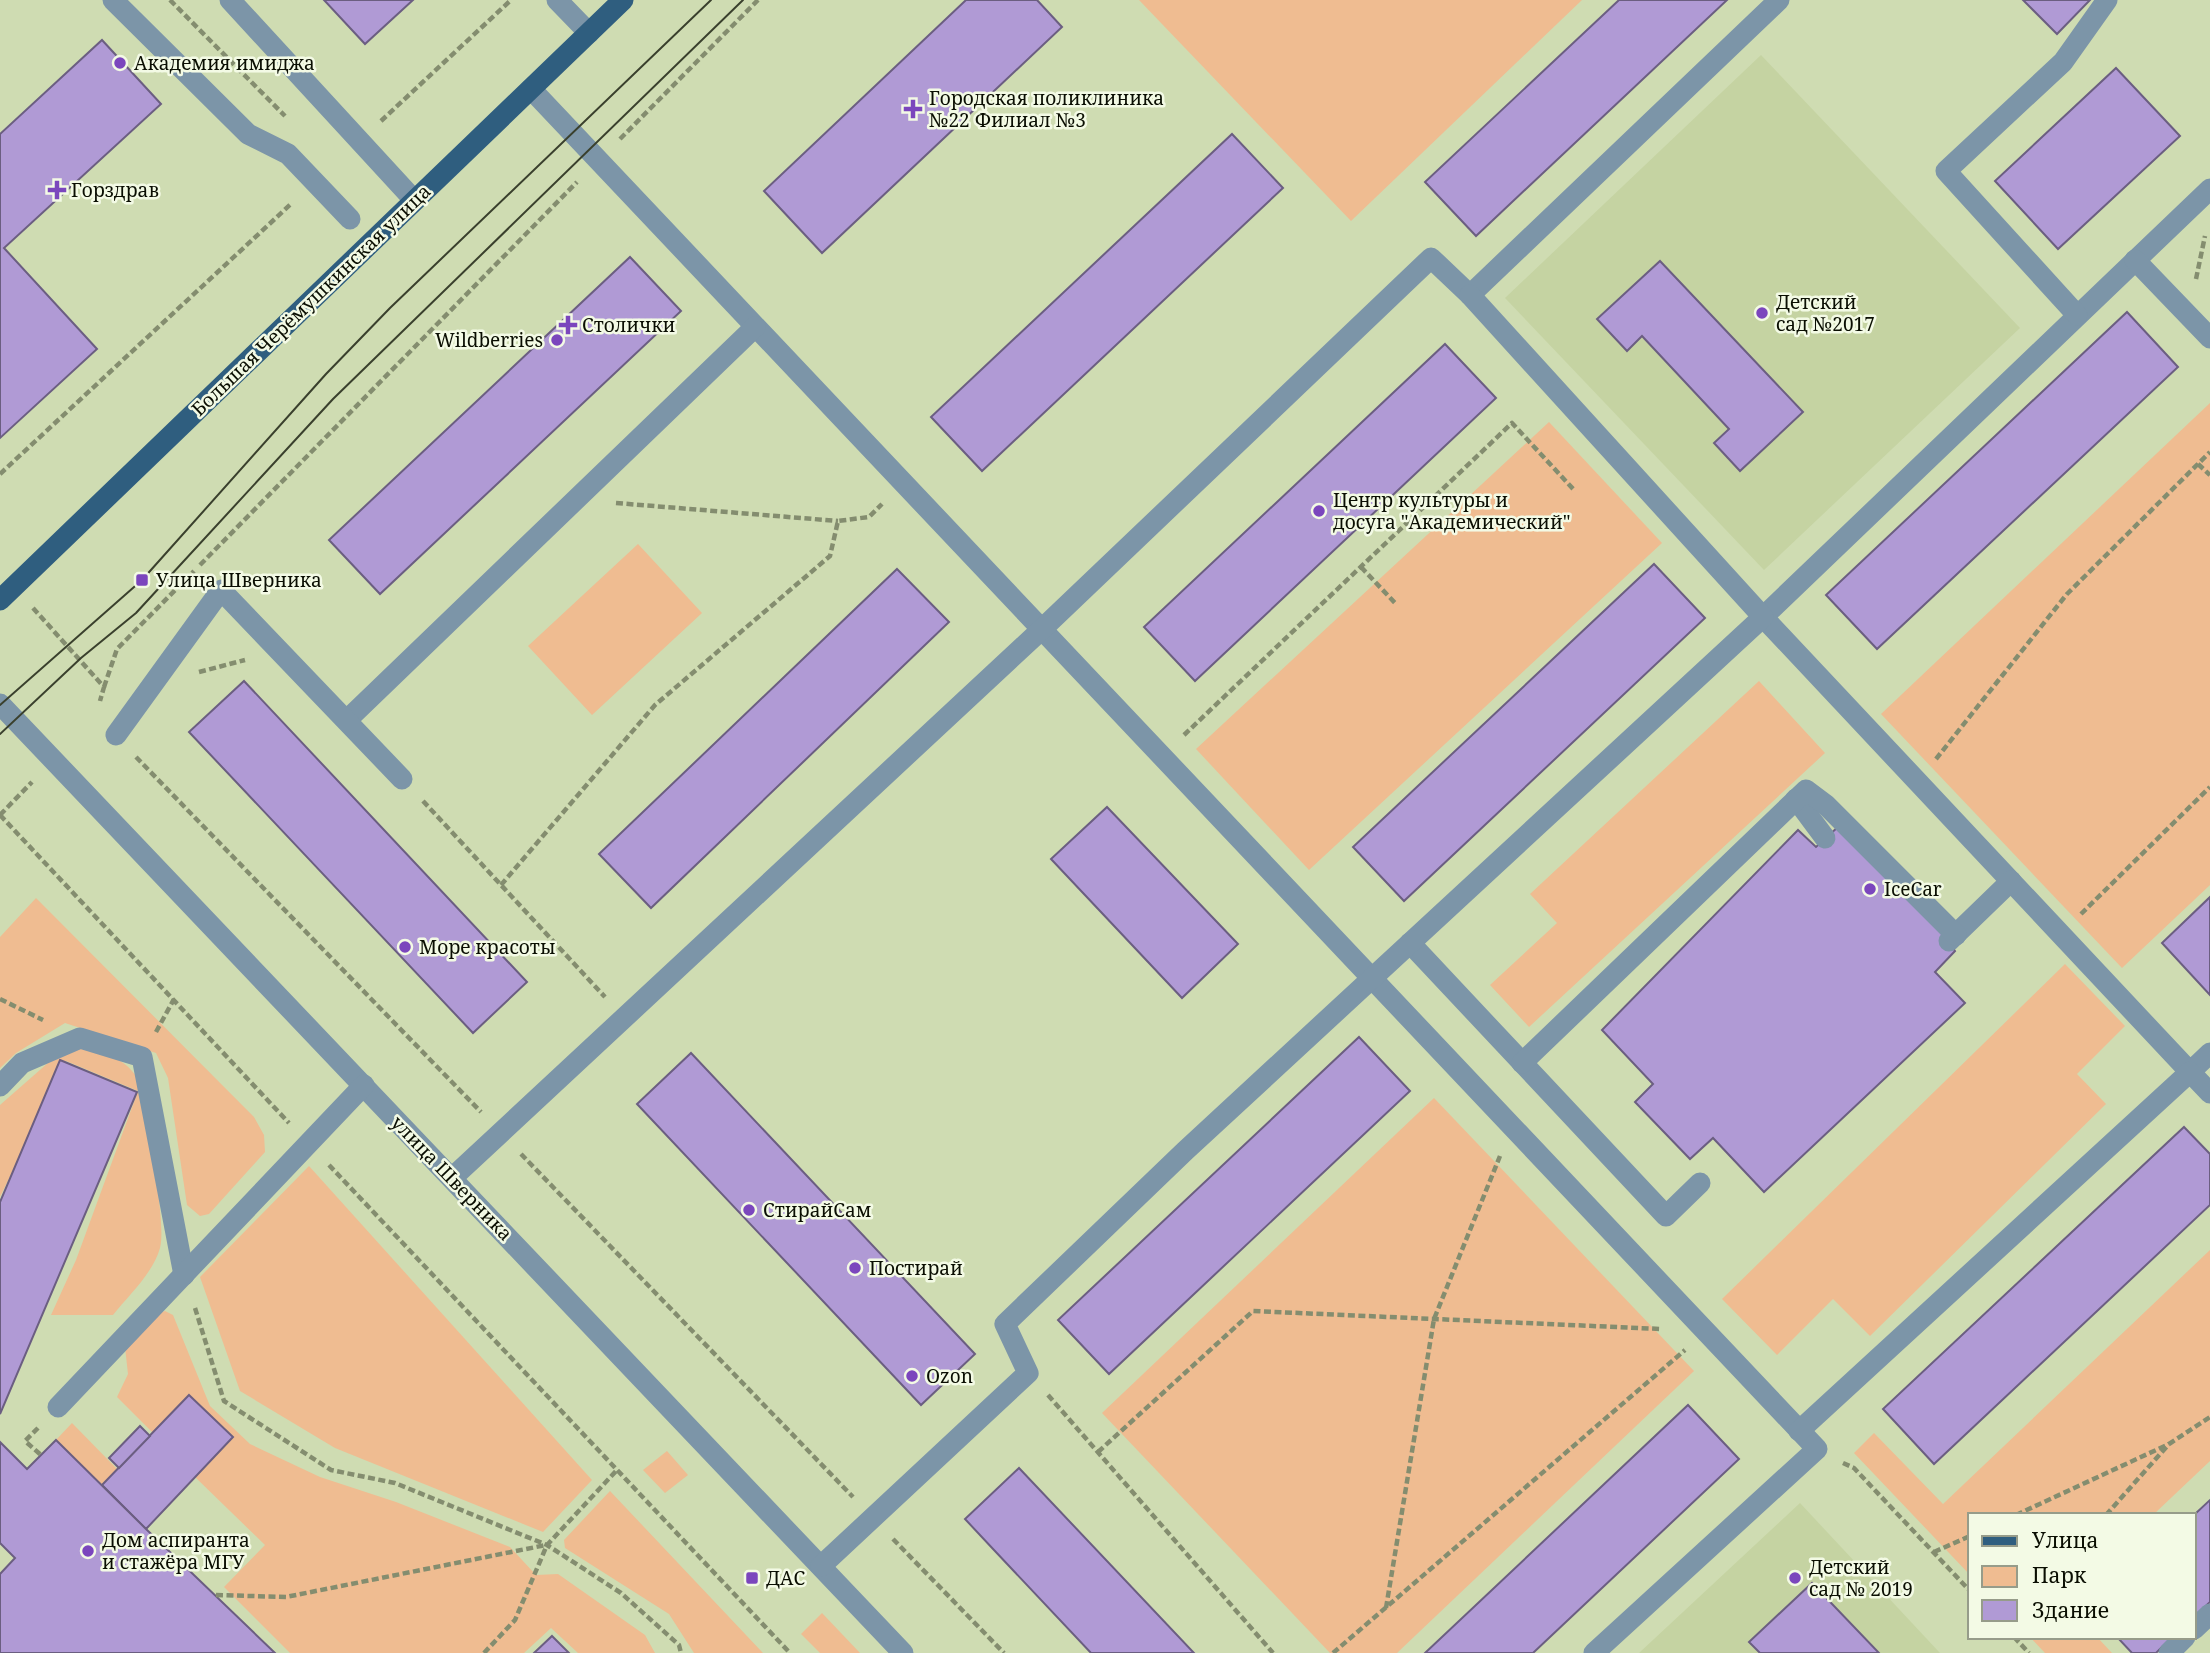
<svg xmlns="http://www.w3.org/2000/svg" width="2210" height="1653" font-family="'Noto Serif',serif">
<rect width="100%" height="100%" fill="#cfdcb2"/>
<g fill="#c5d3a2">
<path d="M1761 55 2020 328 1764 570 1505 298Z"/>
<path d="M1800 1503 1940 1653H1639Z"/>
</g>
<g fill="#efbc91">
<path d="M1139 0H1582L1351 221Z"/>
<path d="M2210 403V885L2122 968 1881 714Z"/>
<path d="M1549 422 1662 543 1309 870 1196 749Z"/>
<path d="M638 544 702 613 592 715 528 646Z"/>
<path d="M1759 681 1825 753 1529 1027 1490 985 1557 923 1530 894Z"/>
<path d="M36 898 254 1117 264 1135 265 1152 209 1214 200 1216 187 1205 168 1078 156 1053 65 1023 16 1053 0 1068V937Z"/>
<path d="M2065 964 2125 1026 2077 1074 2106 1104 1870 1336 1833 1299 1777 1355 1722 1299Z"/>
<path d="M85 1046C111 1055 131 1061 142 1087 146 1120 167 1222 160 1248 153 1273 129 1295 113 1315H51L76 1260 138 1091 66 1061 0 1197V1105L57 1055Z"/>
<path d="M1434 1098 1694 1371 1397 1653H1330L1102 1413Z"/>
<path d="M309 1166 592 1480 543 1532 335 1448 240 1391 200 1277Z"/>
<path d="M2210 1250V1461L2153 1515H1970V1575L1854 1453 1874 1433 1943 1504Z"/>
<path d="M165 1311 173 1315 210 1406 250 1444 320 1477 396 1502 510 1547 536 1575 558 1574 645 1635 655 1653H578L551 1628 524 1653H290L224 1587 265 1545 195 1477 233 1436 189 1395 153 1433 117 1397 128 1374 125 1347 157 1314Z"/>
<path d="M72 1423 118 1470 102 1485 56 1440Z"/>
<path d="M667 1451 688 1475 665 1493 643 1470Z"/>
<path d="M610 1491 763 1653H694L669 1614 565 1548 564 1540Z"/>
<path d="M822 1613 860 1653H820L801 1634Z"/>
<path d="M2030 1637H2097L2112 1653H2045Z"/>
</g>
<g fill="#b09ad5" stroke="#6b5e81" stroke-width="2">
<path d="M324 0H413L365 44Z"/>
<path d="M966 0H1037L1062 27 822 253 764 191Z"/>
<path d="M1619 0H1727L1476 236 1425 182Z"/>
<path d="M2023 0H2090L2057 34Z"/>
<path d="M102 40 161 104 4 248 97 349 0 438V134Z"/>
<path d="M2116 68 2180 136 2058 249 1995 181Z"/>
<path d="M1232 134 1283 188 982 471 931 417Z"/>
<path d="M630 257 681 311 380 594 329 540Z"/>
<path d="M1660 261 1803 412 1740 471 1714 443 1729 429 1642 336 1627 351 1597 319Z"/>
<path d="M2127 312 2178 367 1877 649 1826 595Z"/>
<path d="M1445 344 1496 398 1195 681 1144 627Z"/>
<path d="M1654 564 1705 618 1404 901 1353 847Z"/>
<path d="M897 569 949 622 651 908 599 854Z"/>
<path d="M244 681 527 982 473 1033 189 732Z"/>
<path d="M1107 807 1238 944 1182 998 1051 859Z"/>
<path d="M1838 827 1949 941 1955 951 1935 972 1965 1003 1764 1192 1713 1138 1690 1159 1635 1102 1653 1084 1602 1030 1798 830 1816 847Z"/>
<path d="M2210 897V995L2162 943Z"/>
<path d="M1359 1037 1410 1091 1109 1374 1058 1320Z"/>
<path d="M691 1053 975 1354 921 1405 637 1104Z"/>
<path d="M60 1060 137 1092 0 1414V1202Z"/>
<path d="M2184 1127 2210 1154V1205L1934 1464 1883 1409Z"/>
<path d="M189 1395 233 1437 146 1529 102 1485Z"/>
<path d="M1688 1405 1739 1459 1533 1653H1425Z"/>
<path d="M140 1426 150 1436 119 1468 109 1458Z"/>
<path d="M56 1440 146 1529 275 1653H0V1574L15 1558 0 1543V1442L27 1469Z"/>
<path d="M1019 1468 1194 1653H1091L994 1550 965 1519Z"/>
<path d="M2210 1500V1602L2194 1617V1515Z"/>
<path d="M1812 1583 1879 1653H1760L1749 1642Z"/>
<path d="M552 1636 569 1653H534Z"/>
<path d="M2117 1637H2172L2156 1653H2132Z"/>
</g>
<g fill="none" stroke-linecap="round" stroke-linejoin="round">
<g stroke="#848d6f" stroke-width="4.5" stroke-dasharray="7 3.5" stroke-linecap="butt">
<path d="M170 0 285 116"/>
<path d="M381 121 511 0"/>
<path d="M620 139 758 0"/>
<path d="M2196 279 2205 236"/>
<path d="M2198 464 2210 475"/>
<path d="M0 474 292 203"/>
<path d="M616 503 838 521"/>
<path d="M200 565 577 182"/>
<path d="M1361 567 1396 604"/>
<path d="M33 608 104 687 100 701"/>
<path d="M199 672 245 660"/>
<path d="M104 687 117 649 194 571"/>
<path d="M1184 735 1512 423 1575 491"/>
<path d="M136 757 481 1112"/>
<path d="M1936 759 2067 594 2210 452"/>
<path d="M423 801 605 997"/>
<path d="M0 815 289 1123"/>
<path d="M0 815 32 782"/>
<path d="M501 885 655 705 830 556 838 521 869 517 882 504"/>
<path d="M2081 914 2210 787"/>
<path d="M0 999 43 1020"/>
<path d="M156 1032 174 999"/>
<path d="M521 1154 853 1497"/>
<path d="M329 1165 790 1653"/>
<path d="M195 1308 224 1401 331 1470 395 1483 547 1545 621 1593 679 1645 681 1653"/>
<path d="M1048 1395 1273 1653"/>
<path d="M38 1428 25 1441 41 1455"/>
<path d="M1098 1452 1253 1311 1661 1329"/>
<path d="M1843 1463 1854 1468 1970 1591"/>
<path d="M2016 1515 2169 1444"/>
<path d="M2106 1515 2169 1444 2210 1417"/>
<path d="M893 1539 1004 1653"/>
<path d="M1934 1552 1970 1536"/>
<path d="M216 1595 286 1597 546 1545"/>
<path d="M1386 1608 1434 1319 1500 1156"/>
<path d="M2014 1637 2029 1653"/>
<path d="M484 1653 515 1620 547 1545 617 1470"/>
<path d="M1333 1653 1685 1350"/>
</g>
<g stroke="#7c95a8" stroke-width="21">
<path d="M113 0 248 134 288 154 350 219"/>
<path d="M230 0 414 200"/>
<path d="M557 0 589 33"/>
<path d="M531 89 1817 1449 1594 1653"/>
<path d="M2210 189 1763 617 2190 1072 2210 1053"/>
<path d="M2135 260 2210 338"/>
<path d="M2077 315 1946 171 2063 62 2107 0"/>
<path d="M0 704 903 1653"/>
<path d="M347 720 755 327"/>
<path d="M116 735 221 590 402 779"/>
<path d="M1796 799 1825 838"/>
<path d="M1949 941 2011 881"/>
<path d="M1410 943 1666 1216 1700 1183"/>
<path d="M1522 1063 1806 790 1826 805 1956 935"/>
<path d="M0 1086 22 1063 80 1038 142 1057 184 1275"/>
<path d="M452 1178 1041 630 1431 258 1470 295 1779 0"/>
<path d="M58 1407 364 1085"/>
<path d="M1799 1431 2190 1072 2210 1093"/>
<path d="M821 1566 1028 1373 1005 1324 1185 1151 1763 617 1470 295"/>
<path d="M2194 1629 2210 1614"/>
<path d="M2169 1653 2185 1637"/>
</g>
<path stroke="#2f5e7f" stroke-width="21" d="M0 600 623 0"/>
<g stroke="#3a402d" stroke-width="2">
<path d="M0 705 142 580 326 374 390 308 711 0"/>
<path d="M0 734 81 658 136 613 333 399 743 0"/>
</g>
</g>
<g fill="#7b46bd" stroke="#f3fae5" stroke-width="2.5">
<circle cx="120" cy="63" r="7"/>
<path d="M909.5 98.5h7v7h7v7h-7v7h-7v-7h-7v-7h7z"/>
<path d="M53.5 179.5h7v7h7v7h-7v7h-7v-7h-7v-7h7z"/>
<circle cx="1762" cy="313" r="7"/>
<path d="M564.5 314.5h7v7h7v7h-7v7h-7v-7h-7v-7h7z"/>
<circle cx="557" cy="340" r="7"/>
<circle cx="1319" cy="511" r="7"/>
<rect x="135" y="573" width="14" height="14" rx="3.5"/>
<circle cx="1870" cy="889" r="7"/>
<circle cx="405" cy="947" r="7"/>
<circle cx="749" cy="1210" r="7"/>
<circle cx="855" cy="1268" r="7"/>
<circle cx="912" cy="1376" r="7"/>
<circle cx="88" cy="1551" r="7"/>
<rect x="745" y="1571" width="14" height="14" rx="3.5"/>
<circle cx="1795" cy="1578" r="7"/>
</g>
<g text-anchor="middle" stroke-width="5" stroke-linejoin="round" paint-order="stroke">
<g font-size="19" fill="#0a0e02" stroke="#f3fae5" text-anchor="start">
<text x="134" y="70">Академия имиджа</text>
<text x="929" y="105">Городская поликлиника<tspan x="929" dy="22">№22 Филиал №3</tspan></text>
<text x="71" y="197">Горздрав</text>
<text x="1776" y="309">Детский<tspan x="1776" dy="22">сад №2017</tspan></text>
<text x="582" y="332">Столички</text>
<text x="543" y="347" text-anchor="end">Wildberries</text>
<text x="1333" y="507">Центр культуры и<tspan x="1333" dy="22">досуга "Академический"</tspan></text>
<text x="156" y="587">Улица Шверника</text>
<text x="1884" y="896">IceCar</text>
<text x="419" y="954">Море красоты</text>
<text x="763" y="1217">СтирайСам</text>
<text x="869" y="1275">Постирай</text>
<text x="926" y="1383">Ozon</text>
<text x="102" y="1547">Дом аспиранта<tspan x="102" dy="22">и стажёра МГУ</tspan></text>
<text x="1809" y="1574">Детский<tspan x="1809" dy="22">сад № 2019</tspan></text>
<text x="766" y="1585">ДАС</text>
</g>
<g font-size="19" fill="#0a0e02" stroke="#f3fae5">
<text transform="translate(311 300) rotate(-44)" y="7">Большая Черёмушкинская улица</text>
<text transform="translate(452 1178) rotate(46)" y="7">улица Шверника</text>
</g>
</g>
<rect x="1968" y="1513" width="228" height="126" fill="#f3fae5" stroke="#969c8a" stroke-width="2"/>
<rect x="1982" y="1536" width="35" height="10" fill="#2f5e7f" stroke="#969c8a" stroke-width="2"/>
<text x="2032" y="1548" font-size="21" fill="#0a0e02">Улица</text>
<rect x="1982" y="1566" width="35" height="21" fill="#efbc91" stroke="#969c8a" stroke-width="2"/>
<text x="2032" y="1583" font-size="21" fill="#0a0e02">Парк</text>
<rect x="1982" y="1600" width="35" height="21" fill="#b09ad5" stroke="#969c8a" stroke-width="2"/>
<text x="2032" y="1618" font-size="21" fill="#0a0e02">Здание</text>
</svg>
